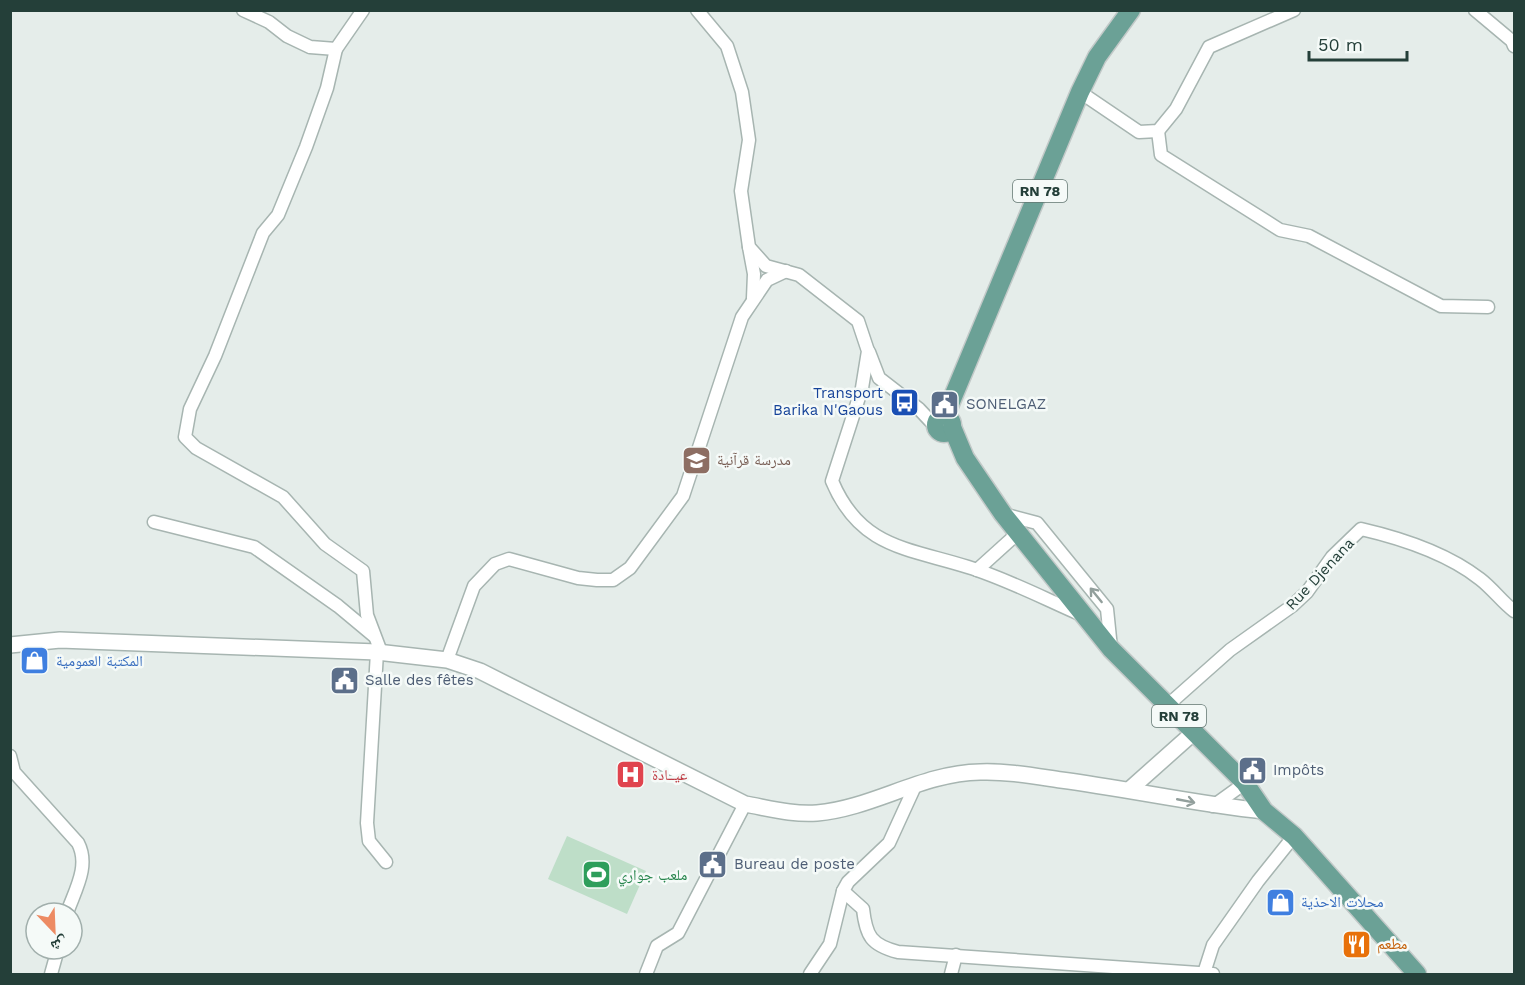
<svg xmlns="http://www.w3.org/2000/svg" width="1525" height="985" font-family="'Work Sans','Noto Naskh Arabic',sans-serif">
<rect width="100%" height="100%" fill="#e5edea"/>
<path fill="#bedec8" d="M567 836 646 871 627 914 548 879Z"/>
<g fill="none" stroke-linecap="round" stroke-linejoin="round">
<defs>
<g id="minor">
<path d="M243 10 269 22 287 36 310 47 336 49 363 10"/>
<path d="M697 10 727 46 742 92 749 140 741 191 749 247 766 266 799 275 858 321 868 351 862 388 832 481C860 548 908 548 968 567 1007 579 1045 599 1082 615"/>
<path d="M1475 10 1512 41 1514 46"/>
<path d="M336 49 327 88 306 147 278 215 263 233 215 356 190 409 185 437 196 448 283 497 325 544 363 571 367 615 381 652"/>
<path d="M1080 92 1139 132 1158 131 1176 109 1209 47 1294 10"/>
<path d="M1158 131 1161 155 1280 230 1309 236 1441 306 1488 307"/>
<path d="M749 247 754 274 753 298"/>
<path d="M869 352 879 378 919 409 935 426"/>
<path d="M1003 514 1037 523 1107 609 1111 648"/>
<path d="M154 522 254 547 338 606 374 636"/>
<path d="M977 570 1018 533"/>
<path d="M377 652 367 823 369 841 386 862"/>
<path d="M447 660 474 586 495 564 509 559 578 578 597 580H613L630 568 683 496 742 317 767 280 786 271"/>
<path d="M1168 705 1230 650 1292 606 1307 592 1332 557 1361 529C1400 538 1448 554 1480 579 1493 589 1502 602 1514 611"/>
<path d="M10 756 14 772 78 843C90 866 75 890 67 913"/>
<path d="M1213 806 1245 783"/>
<path d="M843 891 863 909C866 936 871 945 898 952L1213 974"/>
<path d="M1204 973 1213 945 1258 881 1294 836"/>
<path d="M51 974 58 949"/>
<path d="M646 974 657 946 678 933 745 804"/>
<path d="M810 974 830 944 843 891 848 882 889 843 916 784"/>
<path d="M951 974 956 955"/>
</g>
<g id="tertiary">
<path d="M10 645 60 640 377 652 447 660 480 671 745 804C768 808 793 815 817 813 873 808 922 773 980 772 1007 771 1034 776 1061 780 1129 789 1196 804 1264 811"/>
<path d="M1129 790 1193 733"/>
</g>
<g id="primary">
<path d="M945 416 1080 92 1097 57 1131 10"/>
<circle cx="944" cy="425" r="8"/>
<path d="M952 427 965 458 1003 514 1111 649 1245 783 1264 811 1294 836 1417 974"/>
</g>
</defs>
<use href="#minor" stroke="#a7b5b1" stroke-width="15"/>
<use href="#tertiary" stroke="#a7b5b1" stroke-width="18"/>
<use href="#primary" stroke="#c2c9c8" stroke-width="21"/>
<use href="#minor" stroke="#fff" stroke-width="12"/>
<use href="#tertiary" stroke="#fff" stroke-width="15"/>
<use href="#primary" stroke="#6ba196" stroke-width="18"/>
</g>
<defs><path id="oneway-shaft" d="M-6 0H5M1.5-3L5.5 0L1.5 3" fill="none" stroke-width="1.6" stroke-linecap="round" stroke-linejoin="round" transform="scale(1.5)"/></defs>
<g stroke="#929f9c">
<use href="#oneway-shaft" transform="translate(1096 595) rotate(-129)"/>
<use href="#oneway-shaft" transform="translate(1186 801) rotate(11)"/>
</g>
<defs>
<symbol id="bus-square" viewBox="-11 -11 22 22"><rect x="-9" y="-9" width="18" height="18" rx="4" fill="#1a4fb4" stroke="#f5faf8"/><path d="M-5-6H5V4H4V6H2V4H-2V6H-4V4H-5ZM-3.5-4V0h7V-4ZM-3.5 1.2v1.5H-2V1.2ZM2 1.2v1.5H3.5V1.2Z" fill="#fff"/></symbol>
<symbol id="civic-square" viewBox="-11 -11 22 22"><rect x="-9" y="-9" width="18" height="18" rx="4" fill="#5c6f8a" stroke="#f5faf8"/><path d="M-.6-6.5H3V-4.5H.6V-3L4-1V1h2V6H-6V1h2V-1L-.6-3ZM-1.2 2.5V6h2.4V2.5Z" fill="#fff"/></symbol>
<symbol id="school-square" viewBox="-11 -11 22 22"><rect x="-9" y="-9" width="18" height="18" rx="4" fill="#8d6e63" stroke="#f5faf8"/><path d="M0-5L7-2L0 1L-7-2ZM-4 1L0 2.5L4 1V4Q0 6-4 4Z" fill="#fff"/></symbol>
<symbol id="shop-square" viewBox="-11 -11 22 22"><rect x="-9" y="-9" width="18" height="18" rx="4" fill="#3f7fe0" stroke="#f5faf8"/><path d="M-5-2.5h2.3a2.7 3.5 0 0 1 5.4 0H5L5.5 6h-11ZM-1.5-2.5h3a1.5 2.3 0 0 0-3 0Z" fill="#fff"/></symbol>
<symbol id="hospital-square" viewBox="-11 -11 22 22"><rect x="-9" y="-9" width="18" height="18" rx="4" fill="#e0444e" stroke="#f5faf8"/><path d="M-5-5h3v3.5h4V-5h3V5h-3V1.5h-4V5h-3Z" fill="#fff"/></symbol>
<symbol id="stadium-square" viewBox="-11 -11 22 22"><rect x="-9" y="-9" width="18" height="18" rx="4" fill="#2e9e5b" stroke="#f5faf8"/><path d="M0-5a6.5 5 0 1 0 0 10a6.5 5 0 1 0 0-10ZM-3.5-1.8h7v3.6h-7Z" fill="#fff"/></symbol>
<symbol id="restaurant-square" viewBox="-11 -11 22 22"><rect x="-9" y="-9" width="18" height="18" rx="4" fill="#e8710a" stroke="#f5faf8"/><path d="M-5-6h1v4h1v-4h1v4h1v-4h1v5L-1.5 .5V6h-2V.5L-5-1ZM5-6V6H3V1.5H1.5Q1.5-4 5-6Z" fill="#fff"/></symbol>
</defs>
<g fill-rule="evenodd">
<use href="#bus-square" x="888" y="386" width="33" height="33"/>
<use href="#civic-square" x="928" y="388" width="33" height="33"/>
<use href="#school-square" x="680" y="444" width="33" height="33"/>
<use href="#shop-square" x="18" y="644" width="33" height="33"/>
<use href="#civic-square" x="328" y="664" width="33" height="33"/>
<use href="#civic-square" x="1236" y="754" width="33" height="33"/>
<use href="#hospital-square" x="614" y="758" width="33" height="33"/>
<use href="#civic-square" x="696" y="848" width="33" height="33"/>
<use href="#stadium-square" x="580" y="858" width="33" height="33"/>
<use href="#shop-square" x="1264" y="886" width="33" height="33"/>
<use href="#restaurant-square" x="1340" y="928" width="33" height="33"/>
</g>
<g text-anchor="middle" stroke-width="5" stroke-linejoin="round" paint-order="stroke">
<g fill="#f5faf8" stroke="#637772" stroke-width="1.5">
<rect x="1013" y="180" width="54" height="22" rx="4.5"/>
<rect x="1152" y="705" width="54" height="22" rx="4.5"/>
</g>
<g font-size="14" font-weight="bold" fill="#243f39">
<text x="1040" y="196">RN 78</text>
<text x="1179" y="721">RN 78</text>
</g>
<g font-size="15" fill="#164399" stroke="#f5faf8" text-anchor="end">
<text x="883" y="398">Transport<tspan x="883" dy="17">Barika N'Gaous</tspan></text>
</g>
<g font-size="15" fill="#4e5e75" stroke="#f5faf8" text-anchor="start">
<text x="966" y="409">SONELGAZ</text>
<text x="365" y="685">Salle des fêtes</text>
<text x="1273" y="775">Impôts</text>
<text x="734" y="869">Bureau de poste</text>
</g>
<g font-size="15" fill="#785e54" stroke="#f5faf8" text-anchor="start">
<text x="717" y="465">مدرسة قرآنية</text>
</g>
<g font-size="15" fill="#243f39" stroke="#f5faf8">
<text transform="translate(1320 574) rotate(-47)" y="5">Rue Djenana</text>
</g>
<g font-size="15" fill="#366cbe" stroke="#f5faf8" text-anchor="start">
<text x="56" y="666">المكتبة العمومية</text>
<text x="1301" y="907">محلات الاحذية</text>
</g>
<g font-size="15" fill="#be3a42" stroke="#f5faf8" text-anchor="start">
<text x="652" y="780">عيــادة</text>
</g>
<g font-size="15" fill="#27864d" stroke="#f5faf8" text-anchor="start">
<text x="618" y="880">ملعب جواري</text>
</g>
<g font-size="15" fill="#c56008" stroke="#f5faf8" text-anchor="start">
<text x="1377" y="949">مطعم</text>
</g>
</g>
<rect width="1525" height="985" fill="none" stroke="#243f39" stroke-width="24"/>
<g transform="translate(54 931) rotate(157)"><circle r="28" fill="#f5faf8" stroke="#a1afac" stroke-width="1.5"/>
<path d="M0-4.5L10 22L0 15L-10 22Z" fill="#ed8b63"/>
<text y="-9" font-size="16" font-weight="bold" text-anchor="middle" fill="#243f39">ش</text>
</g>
<path d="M1309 51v9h98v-9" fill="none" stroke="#243f39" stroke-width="3"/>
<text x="1318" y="51" font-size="18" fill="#243f39" stroke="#f5faf8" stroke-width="4.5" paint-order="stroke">50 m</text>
</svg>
